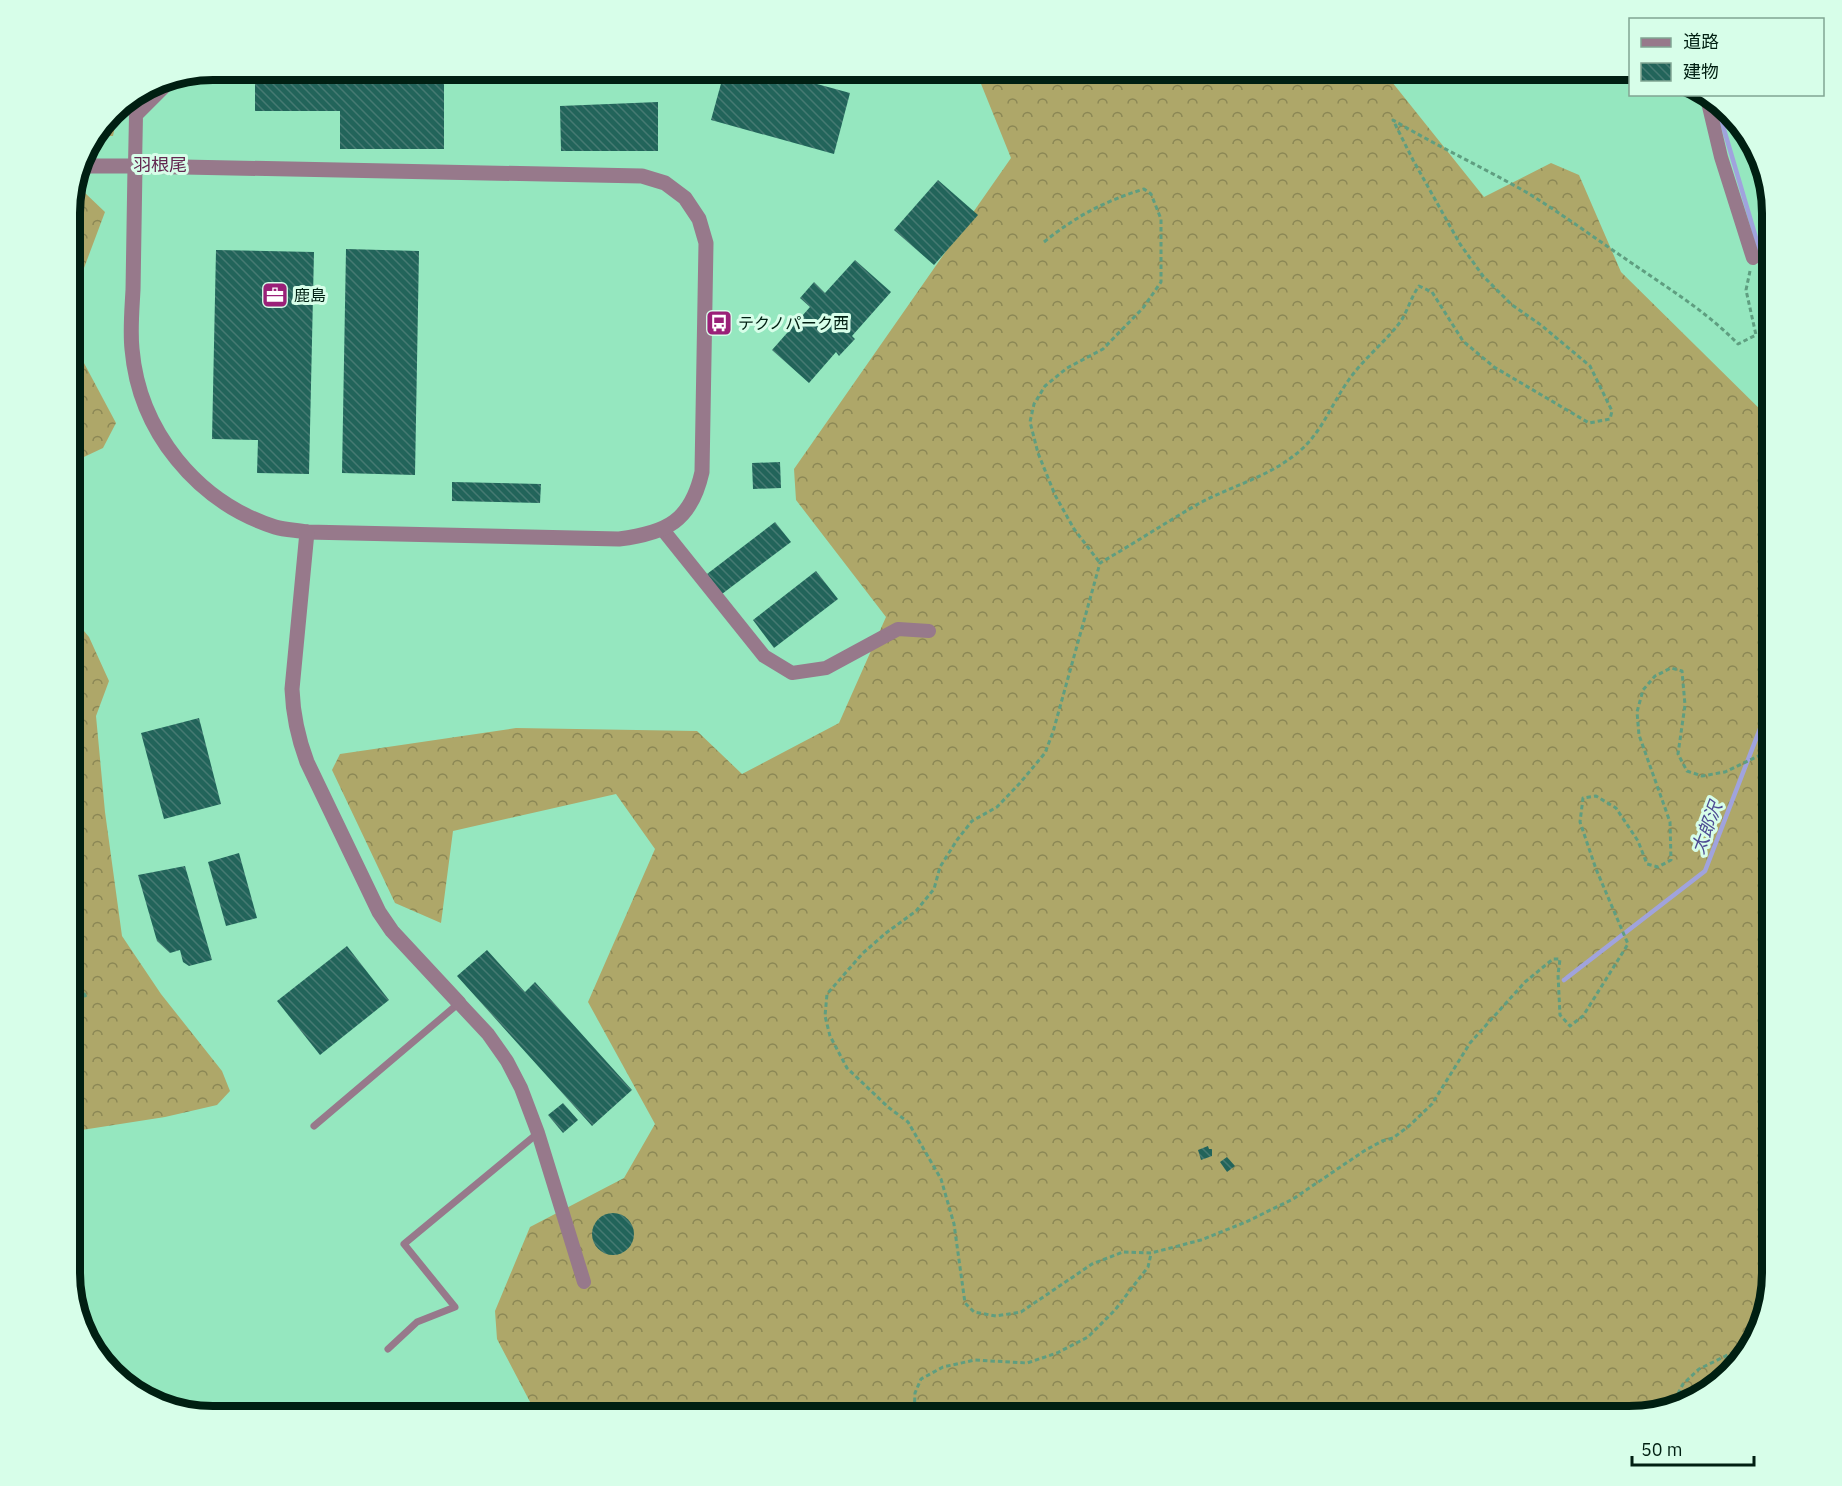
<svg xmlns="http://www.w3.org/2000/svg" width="1842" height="1486" font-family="'IBM Plex Sans','Noto Sans JP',sans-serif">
<defs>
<pattern id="forest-crowns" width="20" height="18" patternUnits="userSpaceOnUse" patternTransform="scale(1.5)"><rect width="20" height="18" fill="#aea769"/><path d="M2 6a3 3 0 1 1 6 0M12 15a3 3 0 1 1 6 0" fill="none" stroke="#8b8755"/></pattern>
<pattern id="building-back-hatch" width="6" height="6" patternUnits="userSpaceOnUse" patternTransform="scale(1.5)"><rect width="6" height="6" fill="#22645a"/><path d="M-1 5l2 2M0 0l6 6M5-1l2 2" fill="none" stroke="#467a72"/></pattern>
</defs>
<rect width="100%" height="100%" fill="#95e7bf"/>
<g fill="url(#forest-crowns)">
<path d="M975 69H1386L1384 72 1484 197 1551 163 1579 175 1621 272 1773 422V1274L1765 1320 1738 1368 1693 1402 1630 1417H538L497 1339 495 1311 530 1227 624 1178 655 1124 588 1002 655 849 616 794 453 831 441 923 395 903 332 770 340 754 516 728 697 731 742 774 839 723 886 617 796 500 794 469 1011 158Z"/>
<path d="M120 103 113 136H93L118 105Z"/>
<path d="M84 192 105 212 75 292 69 318V202L72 194Z"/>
<path d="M69 335 116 423 103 448 69 464Z"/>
<path d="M69 613 89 637 109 681 96 716 105 812 122 936 161 994 222 1071 230 1091 217 1105 165 1117 69 1132Z"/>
</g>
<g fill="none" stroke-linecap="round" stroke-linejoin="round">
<g stroke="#a0a3dd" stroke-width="4.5">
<path d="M1715 99 1766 272 1773 307"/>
<path d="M1564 980 1705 871 1773 695"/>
</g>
</g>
<g fill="url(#building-back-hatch)">
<path d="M255 69H444V149H340V111H255Z"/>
<path d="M725 69H762L850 93 834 154 711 120Z"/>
<path d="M658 102V151H561L560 106Z"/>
<path d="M938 180 978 215 934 265 894 230Z"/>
<path d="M346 249 419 251 415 475 342 473Z"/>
<path d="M216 250 314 252 309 474 257 473 258 440 212 439Z"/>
<path d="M855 260 891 292 852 336 855 339 839 356 836 352 809 383 772 350 810 307 800 298 814 282 825 293Z"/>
<path d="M780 462 781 488 753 489 752 463Z"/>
<path d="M452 482 541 484 540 503 452 501Z"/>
<path d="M775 522 791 542 722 594 707 574Z"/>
<path d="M816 571 838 599 774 648 753 620Z"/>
<path d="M199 718 221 804 164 819 141 733Z"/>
<path d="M239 853 257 918 226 926 208 862Z"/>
<path d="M185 866 212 960 189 966 183 962 180 950 170 953 157 941 138 875Z"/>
<path d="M347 946 389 1000 320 1055 277 1001Z"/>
<path d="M487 950 525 992 535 982 632 1090 592 1126 457 976Z"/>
<path d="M563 1103 578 1120 563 1133 548 1115Z"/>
<path d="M1208 1146 1209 1149H1212V1156L1201 1160 1198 1150Z"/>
<path d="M1227 1157 1235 1166 1227 1172 1220 1162Z"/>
<circle cx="613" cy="1234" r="21"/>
</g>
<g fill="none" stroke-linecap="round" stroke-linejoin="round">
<g stroke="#5f9e80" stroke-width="3" stroke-dasharray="4.5 3" stroke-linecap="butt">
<path d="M1044 242C1076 216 1105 201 1144 189L1151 194 1161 219V282L1143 308 1103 349 1067 368 1045 386 1034 404 1030 422 1038 453 1055 495 1074 529 1100 563"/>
<path d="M1750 271 1746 290 1756 335 1738 344C1708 313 1671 290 1636 266 1600 242 1564 215 1526 192 1482 167 1437 146 1393 120L1413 160 1460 244 1483 276 1512 305 1541 325 1590 366 1612 411 1610 419 1589 423 1494 367 1476 352 1463 341 1432 292 1419 286C1410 298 1407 315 1397 326 1381 346 1360 362 1346 384 1331 406 1322 430 1303 448 1273 476 1233 485 1198 504 1165 523 1133 544 1100 563L1053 732 1045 753 1020 783 997 807 972 821 957 840 940 867 934 889 916 911 886 933 863 953 827 994 825 1016 830 1036 847 1068 888 1107 908 1122 941 1179 954 1224 965 1303 974 1312 996 1316 1021 1312 1092 1264 1123 1252 1151 1253 1201 1240 1246 1222 1293 1199 1364 1151 1382 1141 1393 1138 1409 1126 1432 1104 1470 1043 1525 982 1553 959H1560L1558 975 1560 1015 1570 1026 1583 1016 1628 944 1596 869 1580 822 1583 798 1596 796 1616 808 1638 841 1647 864 1658 867 1671 860 1670 822 1639 735 1637 712 1643 690 1655 676 1671 668 1682 671 1685 705 1678 754 1687 771 1702 776 1725 772 1773 749"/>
<path d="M69 967 86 997"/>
<path d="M1671 1407 1683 1384 1699 1369 1732 1353 1757 1335"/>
<path d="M914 1417 915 1393 921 1379 943 1367 975 1360 1027 1363 1057 1353 1088 1337 1115 1310 1148 1267 1151 1254"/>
</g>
<g stroke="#97798b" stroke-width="7">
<path d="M314 1126 459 1003"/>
<path d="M388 1349 417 1322 455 1307 404 1244 538 1133"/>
</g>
<g stroke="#97798b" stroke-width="14">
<path d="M1706 94 1721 157 1753 258"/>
<path d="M135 166 136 115 170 81 171 77"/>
<path d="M663 530 764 656 792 673 826 668 898 629 929 631"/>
<path d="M459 1003 488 1034 507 1061 521 1088 538 1133 584 1282"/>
</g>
<g stroke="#97798b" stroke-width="15">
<path d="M79 166H135L642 176 665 183 685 198 699 219 706 243 702 472C691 521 667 533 619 539L307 532C296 530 285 530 275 527 197 502 139 431 132 349 130 330 132 309 133 290 134 249 134 208 135 166"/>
<path d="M307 532 292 689C293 715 298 738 307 762L379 912 392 931 459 1003"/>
</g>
</g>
<defs>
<symbol id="office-square" viewBox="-11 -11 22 22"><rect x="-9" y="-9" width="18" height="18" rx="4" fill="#9a2078" stroke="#d7fee9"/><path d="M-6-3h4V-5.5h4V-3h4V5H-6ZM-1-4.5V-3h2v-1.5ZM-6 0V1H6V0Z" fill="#fff"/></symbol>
<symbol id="bus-square" viewBox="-11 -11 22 22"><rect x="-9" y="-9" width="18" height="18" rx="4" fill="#9a2078" stroke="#d7fee9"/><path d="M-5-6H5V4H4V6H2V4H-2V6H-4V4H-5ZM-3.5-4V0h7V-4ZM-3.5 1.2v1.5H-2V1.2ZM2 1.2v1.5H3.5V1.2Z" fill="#fff"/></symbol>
</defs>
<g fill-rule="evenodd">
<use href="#office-square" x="260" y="280" width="30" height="30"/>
<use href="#bus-square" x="704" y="308" width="30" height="30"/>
</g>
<g text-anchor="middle" stroke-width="6" stroke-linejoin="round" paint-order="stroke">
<g font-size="16" fill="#001f12" stroke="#d7fee9" text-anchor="start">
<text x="294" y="301">鹿島</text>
<text x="738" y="329">テクノパーク西</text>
</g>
<g font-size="18" fill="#632850" stroke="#d7fee9">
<text x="160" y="171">羽根尾</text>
</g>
<g font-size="18" font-style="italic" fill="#4d4b93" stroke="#d7fee9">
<text transform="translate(1707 828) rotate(-69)" y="6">太郎沢</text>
</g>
</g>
<path d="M0 0H1842V1486H0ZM213 80H1629A133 133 0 0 1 1762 213V1273A133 133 0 0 1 1629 1406H213A133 133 0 0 1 80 1273V213A133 133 0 0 1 213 80Z" fill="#d7fee9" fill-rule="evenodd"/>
<path fill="none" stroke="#001f12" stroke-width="8" d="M213 80H1629A133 133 0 0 1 1762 213V1273A133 133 0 0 1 1629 1406H213A133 133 0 0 1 80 1273V213A133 133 0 0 1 213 80Z"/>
<rect x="1629" y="18" width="195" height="78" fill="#d7fee9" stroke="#81a593" stroke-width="1.5"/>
<rect x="1641" y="38" width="30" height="9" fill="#97798b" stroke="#81a593" stroke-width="1.5"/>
<text x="1683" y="48" font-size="18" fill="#001f12">道路</text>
<rect x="1641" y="63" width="30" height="18" fill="url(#building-back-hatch)" stroke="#81a593" stroke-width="1.5"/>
<text x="1683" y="78" font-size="18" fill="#001f12">建物</text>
<path d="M1632 1456v9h122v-9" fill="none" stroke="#001f12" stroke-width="3"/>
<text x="1641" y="1456" font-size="18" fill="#001f12" stroke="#d7fee9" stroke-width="4.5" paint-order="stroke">50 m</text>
</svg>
